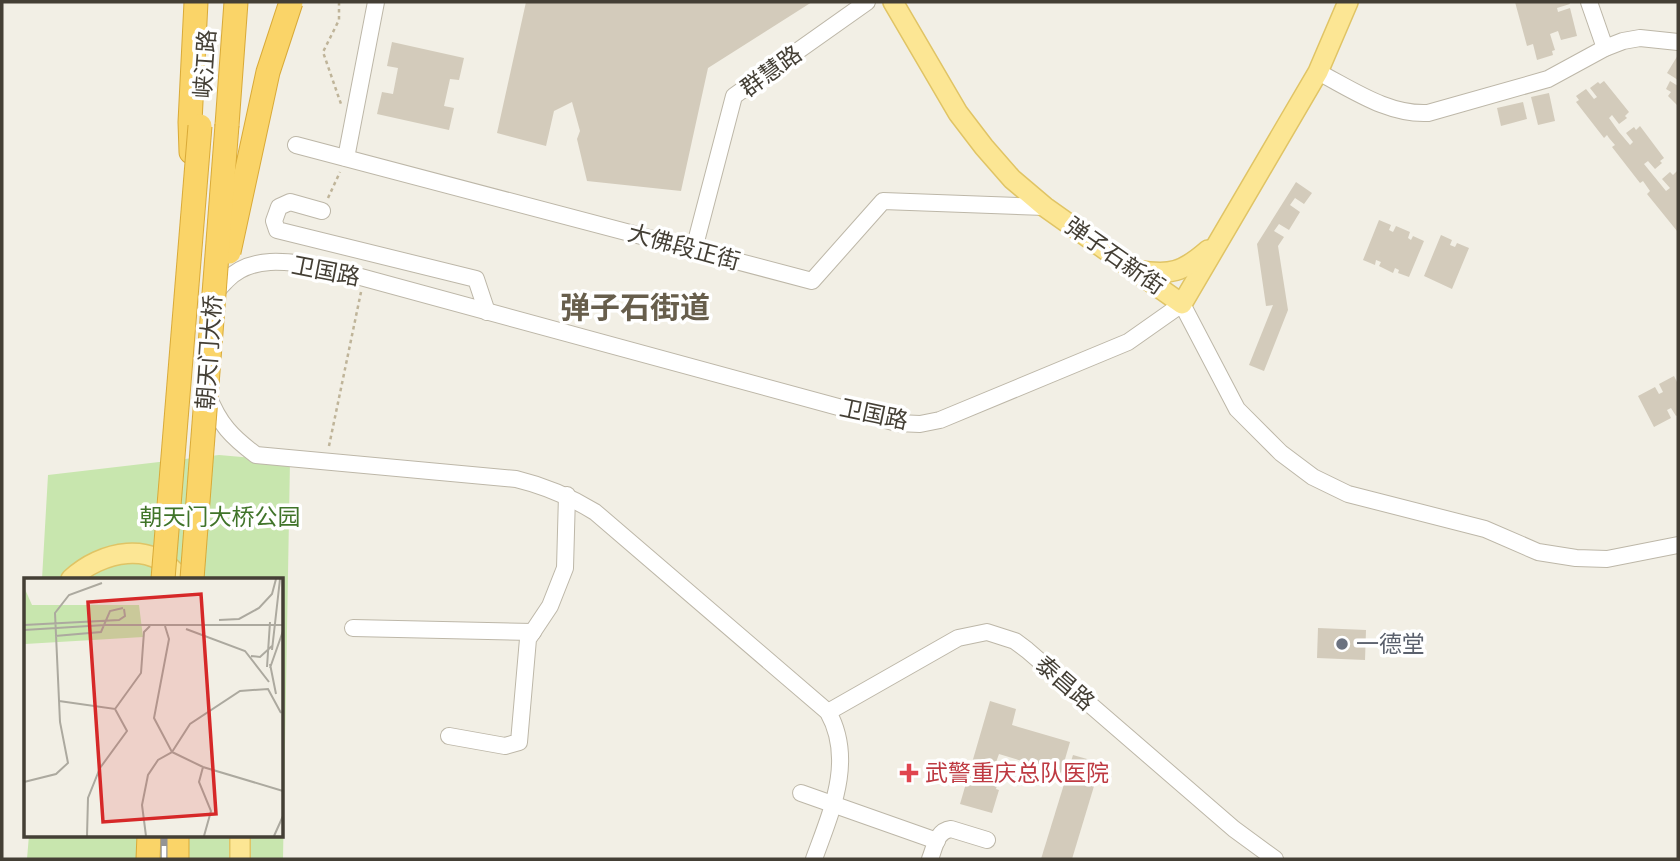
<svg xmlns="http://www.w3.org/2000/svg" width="1680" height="861" font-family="'Fira Sans Condensed','Noto Sans SC',sans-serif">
<rect width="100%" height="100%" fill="#f2efe5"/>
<path fill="#c8e6ae" d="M219 455 290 461 283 859H27L29 835H282V579H42L48 475Z"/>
<g fill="#d3cbbb">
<path d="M526 2H812L708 68 681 191 587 181 577 139 580 131 572 102 554 111 546 146 497 133Z"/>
<path d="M1515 2H1569L1570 4 1557 8 1558 12 1570 8 1577 36 1561 40 1558 31 1550 34 1555 50 1552 51 1553 55 1537 60 1533 44 1527 46Z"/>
<path d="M392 42 464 58 459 80 450 79 444 106 454 108 449 130 377 114 382 92 393 94 398 68 387 66Z"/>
<path d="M1678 55V80L1667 73Z"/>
<path d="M1604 81 1629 112 1625 116 1627 118 1619 124 1612 115 1609 118 1619 132 1630 145 1633 142 1626 133 1634 127 1636 130 1640 126 1664 158 1660 161 1662 163 1655 169 1648 161 1644 164 1666 191 1670 188 1662 179 1670 172 1673 175 1677 171 1678 173 1677 231 1647 194 1650 191 1643 181 1640 183 1612 147 1615 145 1609 138 1607 135 1604 138 1576 102 1579 100 1576 96 1586 89 1594 99 1597 97 1590 88 1598 82 1600 84Z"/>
<path d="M1670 81 1678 86V106L1668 96 1671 92 1666 89Z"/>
<path d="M1549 93 1555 121 1538 125 1531 97Z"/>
<path d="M1523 102 1527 119 1501 126 1497 108Z"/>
<path d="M1296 182 1312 193 1304 204 1295 198 1290 205 1300 212 1289 230 1279 224 1274 231 1284 237 1278 246 1288 310 1264 371 1249 365 1273 305 1266 306 1257 244Z"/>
<path d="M1379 220 1391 225 1389 230 1393 232 1396 226 1410 232 1408 238 1411 240 1413 236 1424 241 1409 277 1398 273 1399 270 1395 268 1393 273 1379 266 1381 262 1376 260 1375 265 1363 260Z"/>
<path d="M1441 235 1452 240 1450 245 1455 247 1457 243 1469 248 1452 289 1424 276Z"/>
<path d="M1674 376 1678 384V415L1676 416 1671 408 1667 410 1671 418 1654 427 1638 396 1655 387 1659 394 1663 392 1659 384Z"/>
<path d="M1318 628 1366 630 1365 660 1317 658Z"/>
<path d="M990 701 1016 709 1012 725 1070 742 1061 773 999 754 995 765 1002 767 996 789 999 790 992 813 960 804Z"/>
<path d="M1073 755 1101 763 1072 859H1041Z"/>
</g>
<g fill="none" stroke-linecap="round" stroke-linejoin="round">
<defs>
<g id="minor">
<path d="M1589 2 1605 48"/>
<path d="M1318 72C1353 90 1388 115 1428 113L1548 79 1605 48 1623 41 1640 38 1678 42"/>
<path d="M296 145 812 281 883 201 1045 207"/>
<path d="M346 158 376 2"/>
<path d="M322 211 290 202 279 207 274 221 277 230 476 279 487 312"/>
<path d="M694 249 734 96 867 2"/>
<path d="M214 298C216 290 221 286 227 280 252 254 292 262 324 267L897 423 920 424 940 420 1128 342 1182 304 1237 409 1281 453 1313 477 1348 494 1485 529 1538 552 1576 558 1607 559 1678 545"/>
<path d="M208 395C219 424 232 437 256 455L516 479C545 486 569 496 595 512L828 712C855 760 831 812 814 859"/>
<path d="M353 628 533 632"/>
<path d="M828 712 958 638 987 632 1015 641 1027 650 1234 829 1275 859"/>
<path d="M449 736 505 746 519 742 528 639 550 606 565 568 567 495"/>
<path d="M801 793 937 841"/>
<path d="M930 859C935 847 936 831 951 829L987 840"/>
</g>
<g id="major">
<path d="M893 2 958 113 984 147 1012 179 1045 207 1182 304 1318 72 1348 2"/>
<path d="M1137 270C1170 276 1183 272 1208 250"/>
<path d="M71 579C101 551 154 539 180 579"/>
<path d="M240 859V835"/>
</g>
<g id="highway">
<path d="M227 125 236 2"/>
<path d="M191 152 190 122 196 2"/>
<path d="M148 859 149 835"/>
<path d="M177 859V835"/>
</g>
</defs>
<use href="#minor" stroke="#bdb7a8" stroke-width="18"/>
<use href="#major" stroke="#e0c465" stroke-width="22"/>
<use href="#highway" stroke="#d9aa38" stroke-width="25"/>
<g stroke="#bfb499" stroke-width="2.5" stroke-dasharray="3.5 3.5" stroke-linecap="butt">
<path d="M339 2V20L323 52 341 104"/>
<path d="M328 198 340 172"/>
<path d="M329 446 361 292"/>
</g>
<use href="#minor" stroke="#fff" stroke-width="16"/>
<use href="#major" stroke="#fce694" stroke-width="19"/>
<use href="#highway" stroke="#fad468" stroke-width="23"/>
<defs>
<path id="rail" d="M164 859V835"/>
</defs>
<use href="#rail" stroke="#949494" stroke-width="7"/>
<use href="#rail" stroke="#fff" stroke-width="4.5" stroke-dasharray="13" stroke-linecap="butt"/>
<defs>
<g id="highway-bridge">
<path d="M229 252 268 72 291 2"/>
<path d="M163 579 200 126"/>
<path d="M192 579 227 125"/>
</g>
</defs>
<use href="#highway-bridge" stroke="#d9aa38" stroke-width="25" stroke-linecap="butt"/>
<use href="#highway-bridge" stroke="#fad468" stroke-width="23"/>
</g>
<circle fill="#6b7280" stroke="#fff" stroke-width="2.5" cx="1342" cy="644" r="7"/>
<path fill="#e0444e" stroke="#fff" stroke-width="2.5" d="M905.5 762.5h7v7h7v7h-7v7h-7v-7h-7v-7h7z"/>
<g text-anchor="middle" stroke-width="7" stroke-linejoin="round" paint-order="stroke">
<g font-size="23" fill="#443f35" stroke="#fff">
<text transform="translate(205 64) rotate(-86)" y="8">峡江路</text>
<text transform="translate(771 71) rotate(-36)" y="8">群慧路</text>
<text transform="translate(684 247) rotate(15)" y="8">大佛段正街</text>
<text transform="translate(1115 256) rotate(35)" y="8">弹子石新街</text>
<text transform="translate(326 271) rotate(11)" y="8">卫国路</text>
<text transform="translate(209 352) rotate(-86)" y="8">朝天门大桥</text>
<text transform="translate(874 414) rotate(12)" y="8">卫国路</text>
<text transform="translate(1065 683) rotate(41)" y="8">泰昌路</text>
</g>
<g font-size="23" fill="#40742a" stroke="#fff">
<text x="220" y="525">朝天门大桥公园</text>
</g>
<g font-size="23" fill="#5b616d" stroke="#fff" text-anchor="start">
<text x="1356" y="652">一德堂</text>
</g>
<g font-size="23" fill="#be3a42" stroke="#fff" text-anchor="start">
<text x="925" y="781">武警重庆总队医院</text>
</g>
<g font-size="30" font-weight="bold" fill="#675e4c" stroke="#fff">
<text x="635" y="318">弹子石街道</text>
</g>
</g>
<g transform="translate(24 578)">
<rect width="259" height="259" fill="#f2efe5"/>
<path d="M0 9 8 27H115L119 59 1 66Z" fill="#c8e6ae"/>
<path fill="none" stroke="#aca99f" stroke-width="2" d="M195 42 215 41 235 30 248 16 252 1M0 47 95 42 101 38 100 31M162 51 221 73 245 104M0 52 81 47H259M31 58 77 54 86 33 99 30M248 72 256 1M227 78 236 79 248 68M246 86 252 116M243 89 246 44M246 90 259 53M35 123 91 131 117 95 120 54 126 48M257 135 244 111 216 113 166 146 148 174 179 189 259 213M179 189 175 204 187 233 180 258M0 204 32 196 44 185 36 144 31 35 45 17 78 5M63 258 64 220 76 190 103 153 91 131M122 258 118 227 124 197 134 182 148 174 130 140 145 61 141 48M250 258 259 238"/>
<path fill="#d62828" fill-opacity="0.15" stroke="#d62828" stroke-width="3.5" d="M177 16 192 236 79 244 64 24Z"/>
<rect width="259" height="259" fill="none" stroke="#443f35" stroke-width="3.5"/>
</g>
<rect width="1680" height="861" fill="none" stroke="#443f35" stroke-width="7"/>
</svg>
